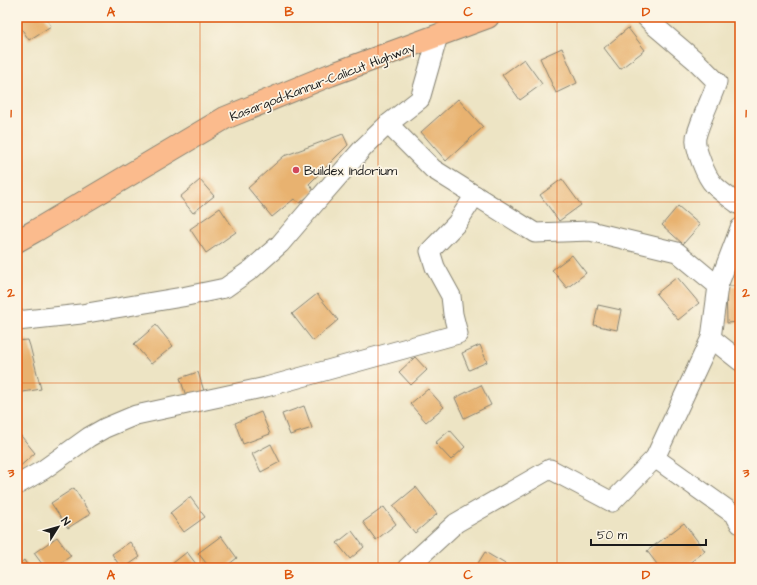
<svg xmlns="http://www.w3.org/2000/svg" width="757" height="585" font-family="'Architects Daughter',sans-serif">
<rect width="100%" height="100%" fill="#fcf5e5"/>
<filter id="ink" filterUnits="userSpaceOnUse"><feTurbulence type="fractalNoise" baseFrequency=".025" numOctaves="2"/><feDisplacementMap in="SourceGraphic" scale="8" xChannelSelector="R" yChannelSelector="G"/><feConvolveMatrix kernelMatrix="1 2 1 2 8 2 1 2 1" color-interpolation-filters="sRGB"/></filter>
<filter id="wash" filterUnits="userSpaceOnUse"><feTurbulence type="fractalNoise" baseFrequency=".012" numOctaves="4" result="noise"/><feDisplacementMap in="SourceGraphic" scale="16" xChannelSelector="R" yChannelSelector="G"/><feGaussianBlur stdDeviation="0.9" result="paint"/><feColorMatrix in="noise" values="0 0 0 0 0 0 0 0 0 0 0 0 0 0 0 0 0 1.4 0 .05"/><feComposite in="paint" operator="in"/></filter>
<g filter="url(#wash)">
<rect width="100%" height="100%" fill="#ede4c4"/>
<g id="blocks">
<g fill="#e8b26f">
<path d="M17 17H45L51 26 29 40 17 22Z"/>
<path d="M628 28 645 50 620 69 604 48Z"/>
<path d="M562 48 577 83 556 93 540 58Z"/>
<path d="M524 59 542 84 520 100 502 75Z"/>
<path d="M458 99 483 127 446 161 421 132Z"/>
<path d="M343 134 348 145 309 184 314 191 300 203 294 199 272 217 248 188 284 156Z"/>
<path d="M562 179 581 205 559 221 540 195Z"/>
<path d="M200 180 214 196 193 213 180 197Z"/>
<path d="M678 206 700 225 683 244 662 225Z"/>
<path d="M220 208 236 232 206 253 190 229Z"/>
<path d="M572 255 586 273 567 288 552 270Z"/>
<path d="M677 277 699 303 678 320 656 294Z"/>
<path d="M726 286H740V322L727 323Z"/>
<path d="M317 294 338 320 313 341 292 314Z"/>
<path d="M598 305 621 310 617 330 594 325Z"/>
<path d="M156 325 173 346 151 364 134 344Z"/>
<path d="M28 340 30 346 41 389 17 393V341Z"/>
<path d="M480 345 487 362 469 370 462 353Z"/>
<path d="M415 357 427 370 411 385 399 372Z"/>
<path d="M198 372 204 391 186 396 180 378Z"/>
<path d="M481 385 491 405 464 418 455 398Z"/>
<path d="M428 389 444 407 426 422 410 404Z"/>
<path d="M304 406 312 428 290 435 282 414Z"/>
<path d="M261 412 270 434 243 444 235 423Z"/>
<path d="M450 430 465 447 451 460 435 443Z"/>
<path d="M17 431 35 453 17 469Z"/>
<path d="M271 444 280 462 261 472 252 454Z"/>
<path d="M416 487 437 514 415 533 393 506Z"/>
<path d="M74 488 90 514 68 528 51 503Z"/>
<path d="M190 497 205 517 184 532 170 513Z"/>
<path d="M384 507 396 524 376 540 363 522Z"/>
<path d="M684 523 705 551 683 568H660L647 551Z"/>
<path d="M352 531 364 547 350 559 337 543Z"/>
<path d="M221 536 237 558 224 568H210L198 553Z"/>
<path d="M57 537 71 556 53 568H45L34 553Z"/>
<path d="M130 542 140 557 124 568H121L112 554Z"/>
<path d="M187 552 199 568H177L173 563Z"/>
<path d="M485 552 512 568H475Z"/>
<path d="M24 560 29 568H17V566Z"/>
</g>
</g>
</g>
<g filter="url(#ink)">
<use href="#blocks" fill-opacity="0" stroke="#848070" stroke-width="1"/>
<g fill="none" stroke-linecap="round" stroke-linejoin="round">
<defs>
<g id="minor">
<path d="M646 17 656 27 696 61 717 82C711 100 701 118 696 137 694 147 706 177 714 185 721 192 730 198 738 204L740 205"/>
<path d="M718 286 740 228"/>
<path d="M17 321 81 314 182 297 225 288 252 269 280 244 315 203 364 147 388 124"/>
<path d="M711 338 740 361"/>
<path d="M655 458 735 515 740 524"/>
<path d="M17 485 43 470 89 437 105 428 136 415 266 387 458 334 453 314 451 296 435 267 430 251 457 223 475 195"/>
<path d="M407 568 456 523 550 469 612 502 655 458 711 338 718 286 677 252 590 231 535 233 433 169 388 124 420 99 438 36"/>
</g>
<path id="highway" d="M17 241 35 231 225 118 330 75 488 17"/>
</defs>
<use href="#minor" stroke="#848070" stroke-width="21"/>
<use href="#highway" stroke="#848070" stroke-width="24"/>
<use href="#minor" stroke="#fff" stroke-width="19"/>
<use href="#highway" stroke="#fbbb8d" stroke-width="22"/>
</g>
</g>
<path fill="none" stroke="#de560d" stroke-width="1" stroke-opacity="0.55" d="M200 17V568M378 17V568M557 17V568M17 202H740M17 383H740"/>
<circle fill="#d1495b" stroke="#fcf5e5" stroke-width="1.5" cx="296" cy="170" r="4"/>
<g text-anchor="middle" stroke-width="3.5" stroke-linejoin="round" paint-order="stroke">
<g font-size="13" fill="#1c1c1c" stroke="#fcf5e5">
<text transform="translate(322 81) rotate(-21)" y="5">Kasargod-Kannur-Calicut Highway</text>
</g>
<g font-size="13" fill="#1c1c1c" stroke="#fcf5e5" text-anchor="start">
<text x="304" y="175">Buildex Indorium</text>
</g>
</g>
<rect width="757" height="585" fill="none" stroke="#fcf5e5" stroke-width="44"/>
<g transform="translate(58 527) rotate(53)" stroke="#fcf5e5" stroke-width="3" paint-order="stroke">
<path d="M0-3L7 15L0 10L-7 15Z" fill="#1c1c1c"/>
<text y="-6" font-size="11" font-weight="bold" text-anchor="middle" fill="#1c1c1c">N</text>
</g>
<path d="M591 539v6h115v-6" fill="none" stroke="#1c1c1c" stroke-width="2"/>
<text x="597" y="539" font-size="12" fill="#1c1c1c" stroke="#fcf5e5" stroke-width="3" paint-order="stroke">50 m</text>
<rect x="22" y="22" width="713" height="541" fill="none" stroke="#de560d" stroke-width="1.5"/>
<g font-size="13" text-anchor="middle" font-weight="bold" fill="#de560d">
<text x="111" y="16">A</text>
<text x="289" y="16">B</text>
<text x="468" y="16">C</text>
<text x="646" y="16">D</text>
<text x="11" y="117">1</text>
<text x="746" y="117">1</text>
<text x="11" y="297">2</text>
<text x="746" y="297">2</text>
<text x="11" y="477">3</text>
<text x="746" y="477">3</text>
<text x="111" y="579">A</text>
<text x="289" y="579">B</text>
<text x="468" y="579">C</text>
<text x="646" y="579">D</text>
</g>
</svg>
